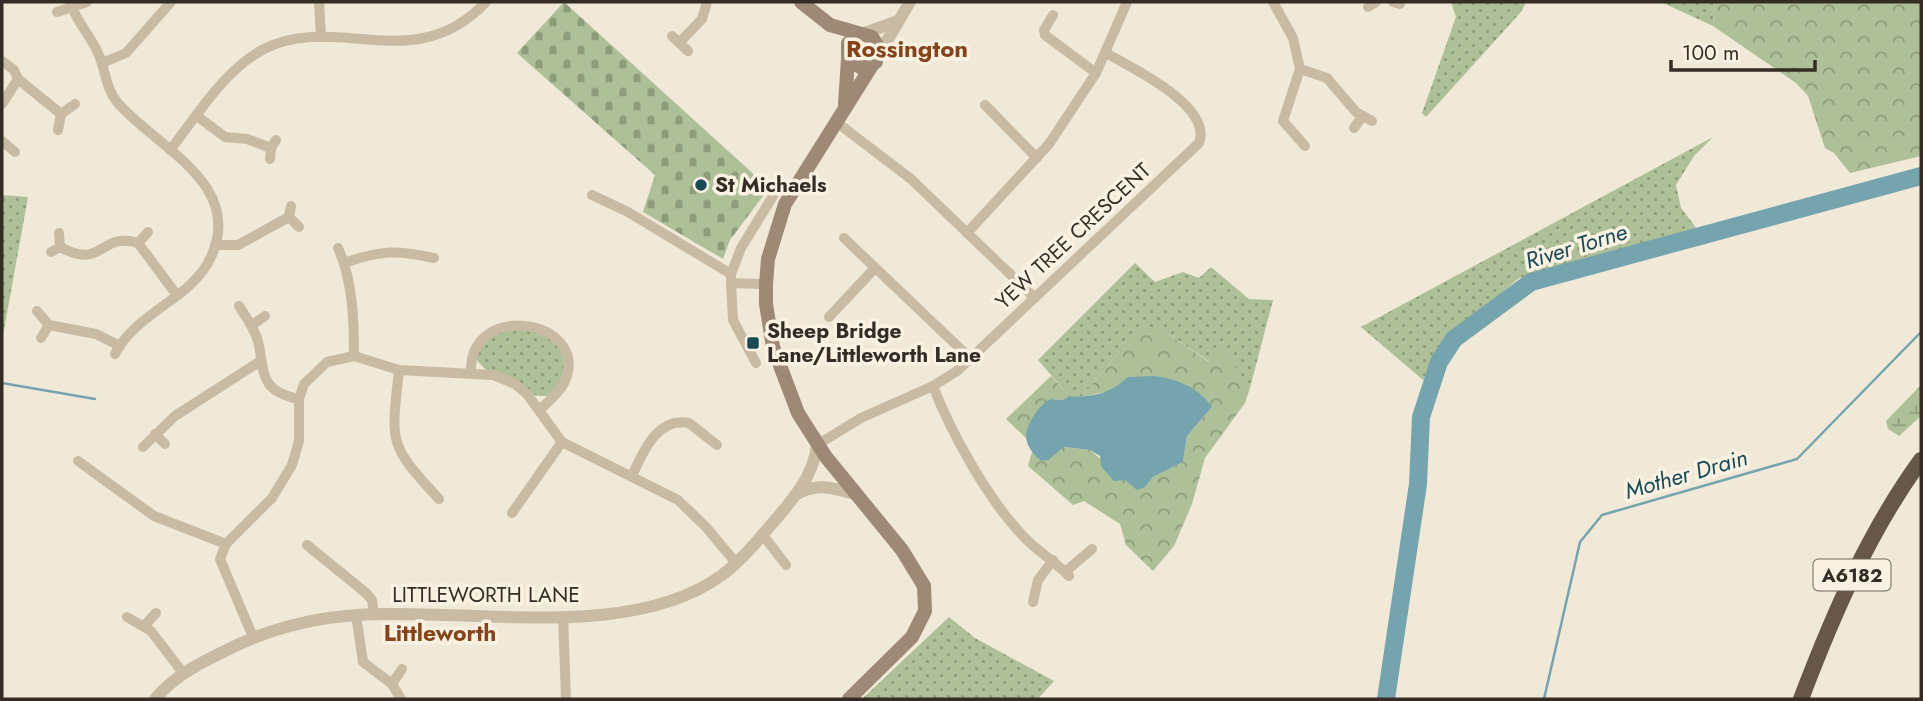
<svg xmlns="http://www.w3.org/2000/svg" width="1923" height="701" font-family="Jost,sans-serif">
<defs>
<pattern id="grass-dots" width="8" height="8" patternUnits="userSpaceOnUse" patternTransform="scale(1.75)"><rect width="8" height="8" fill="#adc097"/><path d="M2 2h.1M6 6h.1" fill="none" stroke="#8e9c7b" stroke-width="1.8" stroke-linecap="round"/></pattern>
<pattern id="forest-crowns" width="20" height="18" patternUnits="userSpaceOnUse" patternTransform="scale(1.75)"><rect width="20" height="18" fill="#adc097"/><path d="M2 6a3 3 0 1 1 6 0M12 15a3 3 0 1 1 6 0" fill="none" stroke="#8e9c7b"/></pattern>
<pattern id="wetland-marsh" width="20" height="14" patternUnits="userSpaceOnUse" patternTransform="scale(1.75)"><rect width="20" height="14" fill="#adc097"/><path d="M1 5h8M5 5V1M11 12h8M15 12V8" fill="none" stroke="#8e9c7b"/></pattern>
<pattern id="cemetery-stones" width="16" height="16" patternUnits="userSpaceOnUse" patternTransform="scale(1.75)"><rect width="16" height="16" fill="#adc097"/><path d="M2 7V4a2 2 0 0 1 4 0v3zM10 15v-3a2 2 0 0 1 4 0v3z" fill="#8e9c7b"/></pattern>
</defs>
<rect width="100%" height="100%" fill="#f1e9d7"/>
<g fill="url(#grass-dots)">
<path d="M1451 2H1526L1521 12 1426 117 1422 113 1456 17Z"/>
<path d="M1661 2H1715L1713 26Z"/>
<path d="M1713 137 1694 156 1676 185 1681 208 1700 233 1519 278 1443 343 1423 380 1361 327Z"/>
<path d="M2 195 28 197 2 341Z"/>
<path d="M1135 263 1155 282 1183 272 1199 278 1211 267 1249 299 1273 300 1250 388 1221 347 1210 362 1164 331 1119 352 1081 397 1069 396 1038 360Z"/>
<path d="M515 325 554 337 568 360 556 394C529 403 486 378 473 354L485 338Z"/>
<path d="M949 617 975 638 1054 681 1038 699H862Z"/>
</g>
<g fill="url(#forest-crowns)">
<path d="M1715 2H1921V156L1850 173 1834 153 1825 148 1808 96 1796 83 1713 26Z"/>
<path d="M1147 327 1164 331 1209 362 1221 346 1250 388 1245 403 1205 458 1192 504 1174 546 1153 571 1126 545 1120 524 1084 501 1073 505 1028 466 1032 452 1041 461 1064 447 1090 450 1125 480 1145 487 1153 477 1183 462 1187 436 1212 407 1115 390 1081 397 1119 352Z"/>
<path d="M1051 376 1069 396 1063 400 1052 399 1028 428 1026 438 1006 419Z"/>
</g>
<path fill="url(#wetland-marsh)" d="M1921 385V416L1899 436 1888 429 1886 421Z"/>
<path fill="url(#cemetery-stones)" d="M564 2 769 188 730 240 723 259 643 212 655 175 517 53Z"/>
<path fill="#75a4af" d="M1154 376C1177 379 1198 387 1212 407L1187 436 1183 462 1153 477 1145 487 1137 490 1125 480 1114 481 1101 466 1100 456 1090 450 1064 447 1048 460 1041 461C1034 455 1027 447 1026 437 1025 426 1041 401 1052 399 1052 399 1063 400 1063 400L1069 396C1091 398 1112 393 1128 377Z"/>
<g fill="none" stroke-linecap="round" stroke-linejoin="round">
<g stroke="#75a4af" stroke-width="2.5">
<path d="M2 383 95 399"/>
<path d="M1544 699 1580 542 1602 515 1797 459 1921 332"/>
</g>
<path stroke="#75a4af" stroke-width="18" d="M1386 699 1418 484 1421 417 1439 362 1454 339 1531 282 1921 176"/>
<g stroke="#c9baa3" stroke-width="10">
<path d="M70 2C76 21 90 35 98 53 106 70 105 87 117 102 155 147 245 183 211 257 192 299 136 312 115 354"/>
<path d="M319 2 321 37"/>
<path d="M1273 2 1293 38 1300 69 1327 78 1356 112 1372 121"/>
<path d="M1393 2 1400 4"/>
<path d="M1368 7 1376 2"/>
<path d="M57 12 87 2"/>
<path d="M1053 15 1044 30 1045 35 1096 73"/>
<path d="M672 36 688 51"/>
<path d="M679 43 702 19 707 2"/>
<path d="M2 61 14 70 18 79 2 104"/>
<path d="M102 63 126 53 171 2"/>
<path d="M1300 69 1283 121 1305 146"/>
<path d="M18 79 61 114"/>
<path d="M985 105 1037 158"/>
<path d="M197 116 225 137 247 139 271 148"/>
<path d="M835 121 911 179 1035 298"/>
<path d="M1354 128 1362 117"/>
<path d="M58 130 61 114 75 104"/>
<path d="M2 141 15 152"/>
<path d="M170 150C197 116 225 69 264 49 338 12 414 78 486 2"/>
<path d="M270 159 271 148 276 140"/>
<path d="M592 195 628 212 731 274V283L766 284"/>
<path d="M291 206 289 217 299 227"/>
<path d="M967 233 1049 144 1096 73 1127 2"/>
<path d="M844 238 970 358"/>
<path d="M138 243 148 232"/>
<path d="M215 245H238L289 217"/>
<path d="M60 247C105 271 98 231 138 243L176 294"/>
<path d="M338 248C353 281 354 321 354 356"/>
<path d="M51 252 60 247 59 233"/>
<path d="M344 263C381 250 397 250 434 258"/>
<path d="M731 274 741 248 773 196"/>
<path d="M731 283 733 320 756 363"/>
<path d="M239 306C246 317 254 328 258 341 265 373 259 391 299 399"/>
<path d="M37 311 49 325 96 334 120 346"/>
<path d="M829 317 875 268"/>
<path d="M252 325 265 316"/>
<path d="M41 338 49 325"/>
<path d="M399 370C391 444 388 444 439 499"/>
<path d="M471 372C469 299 591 320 565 381 560 393 548 401 540 410"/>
<path d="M933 386C951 433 989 501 1024 537 1038 552 1055 561 1069 576"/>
<path d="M155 434 165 444"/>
<path d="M817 445 861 418 933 386 957 371 1199 143C1213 106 1132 68 1106 53"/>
<path d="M143 447 175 416 259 362"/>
<path d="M78 461 154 516 226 544"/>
<path d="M632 476C643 452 657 417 689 423L717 445"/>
<path d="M512 513 562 442"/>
<path d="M763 535 786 565"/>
<path d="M307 545 366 593 372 600 374 614"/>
<path d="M1065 572 1092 549"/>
<path d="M1033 602 1038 580 1053 560"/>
<path d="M356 615 363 662 392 684 401 699"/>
<path d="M563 616 566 699"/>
<path d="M127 617 151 631 183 673"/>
<path d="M144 626 156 613"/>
<path d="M253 637 220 559 226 544 272 498 292 465 299 441V399L304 384 327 362 354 356 399 370 493 375 515 384 527 394 562 442 678 500 706 527 736 563"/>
<path d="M392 684 402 669"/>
</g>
<g stroke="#c9baa3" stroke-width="12">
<path d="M862 34 898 21"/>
<path d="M881 51 910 2"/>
<path d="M795 495C817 482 833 488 855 494"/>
<path d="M155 699C175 675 202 662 229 649 269 629 313 618 357 615 465 607 630 643 722 575 740 562 756 543 770 526 790 503 814 477 817 445"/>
</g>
<g stroke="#9d8975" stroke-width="14">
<path d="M801 2 830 25 872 37 881 51 785 204 768 259 766 284V304L773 347 798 413 826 457 902 550 924 586 925 611 912 637 849 699"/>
<path d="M860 34 848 43V59L862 68 876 62"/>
<path d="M845 104 848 59"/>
</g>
<path stroke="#665749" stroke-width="16" d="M1801 699C1833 615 1868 533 1921 460"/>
</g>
<g fill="#1a4a56" stroke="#f9f2e3" stroke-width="2.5">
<circle cx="701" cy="185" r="7"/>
<rect x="746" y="336" width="14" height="14" rx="3.5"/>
</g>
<g text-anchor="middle" stroke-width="7" stroke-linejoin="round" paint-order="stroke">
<rect fill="#f9f2e3" stroke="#6f675e" stroke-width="2" x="1813.5" y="559.5" width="77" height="31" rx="5"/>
<g font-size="19" font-weight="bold" fill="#342c25">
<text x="1852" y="582">A6182</text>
</g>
<g font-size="21" font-weight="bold" fill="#342c25" stroke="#f9f2e3" text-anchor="start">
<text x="715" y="192">St Michaels</text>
<text x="767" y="338">Sheep Bridge<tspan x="767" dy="24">Lane/Littleworth Lane</tspan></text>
</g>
<g font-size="21" fill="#342c25" stroke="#f9f2e3">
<text transform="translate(1073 236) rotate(-43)" y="7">YEW TREE CRESCENT</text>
<text x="486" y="602">LITTLEWORTH LANE</text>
</g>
<g font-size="23" font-style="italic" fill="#1a4a56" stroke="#f9f2e3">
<text transform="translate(1576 246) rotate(-17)" y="8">River Torne</text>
<text transform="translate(1686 474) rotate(-16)" y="8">Mother Drain</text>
</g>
<g font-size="23" font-weight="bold" fill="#85441c" stroke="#f9f2e3">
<text x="440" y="641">Littleworth</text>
</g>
<g font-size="24" font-weight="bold" fill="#85441c" stroke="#f9f2e3">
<text x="907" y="57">Rossington</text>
</g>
</g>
<rect width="1923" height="701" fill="none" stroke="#342c25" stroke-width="7"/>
<path d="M1671 60v10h144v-10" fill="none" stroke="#342c25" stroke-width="3.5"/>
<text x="1682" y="60" font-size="21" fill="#342c25" stroke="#f9f2e3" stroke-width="5" paint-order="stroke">100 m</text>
</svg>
